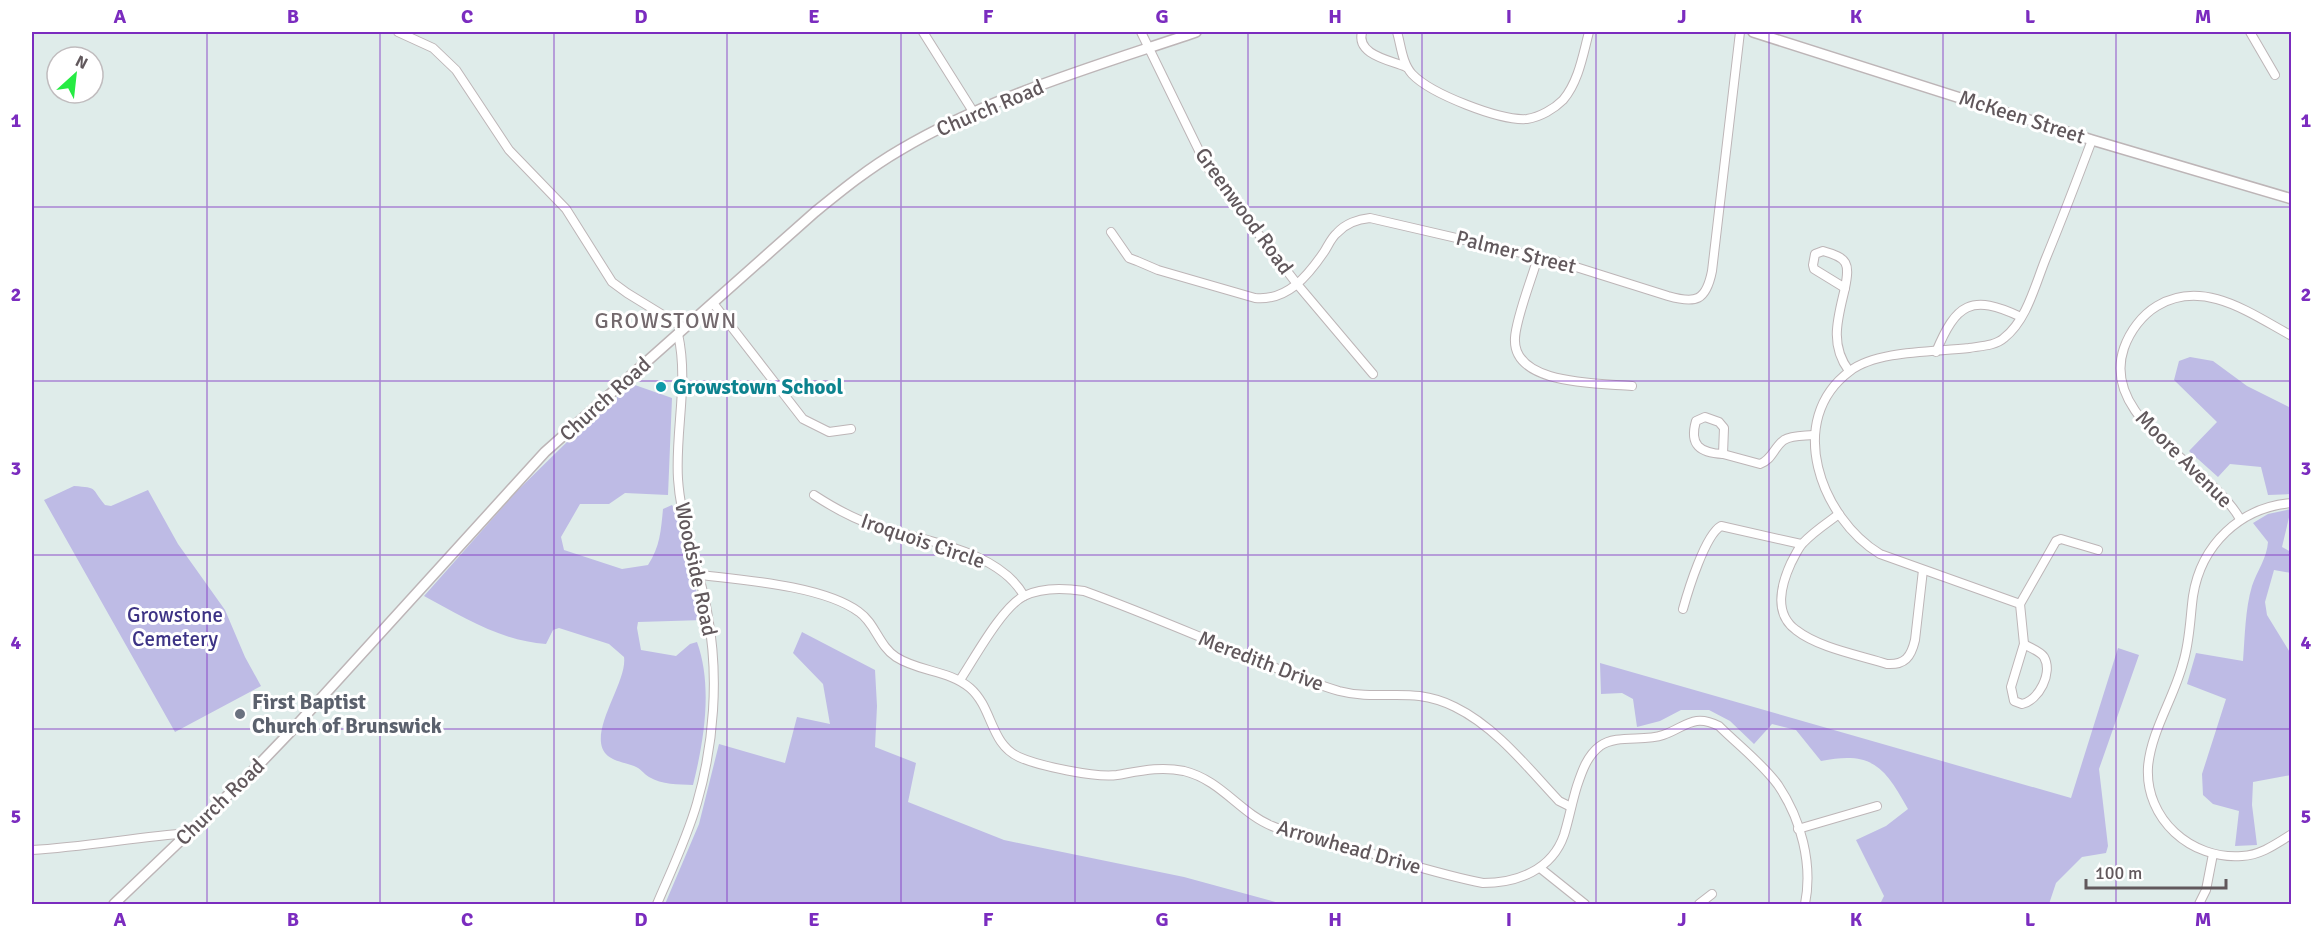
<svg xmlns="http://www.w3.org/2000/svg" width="2323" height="936" font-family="Signika,sans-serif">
<rect width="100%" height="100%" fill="#dfecea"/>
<g fill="#bebbe5">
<path d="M2190 357 2213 361 2247 386 2291 408V494L2268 495 2261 467 2230 464 2218 477 2189 451 2217 422 2174 380 2179 361Z"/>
<path d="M632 384 672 398 668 495 625 493 609 504H580L561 537 564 550 622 569 648 565C660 547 661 530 663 509L672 505 676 513 704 620 638 622 637 628 641 650 676 656 690 644 697 642C713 686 704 741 693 785 678 784 662 785 649 777 643 773 640 768 634 766 626 763 614 761 608 756 584 736 628 683 624 657L609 644 559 628 553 630 546 644C501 641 463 617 424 596L517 491 568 441Z"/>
<path d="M74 486C99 488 90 487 105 505L111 506 148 490 178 544 225 610 245 657 261 686 175 732 44 500Z"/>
<path d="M2291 509 2282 547 2291 552V573L2274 570 2265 602 2267 615 2291 654V775L2253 782 2252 805 2257 845 2235 846 2239 811 2213 804 2203 795 2202 774 2226 699 2187 684 2196 653 2243 661C2245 636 2245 610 2252 586 2257 571 2267 558 2268 542L2253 523 2268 514Z"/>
<path d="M802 632 875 670 877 706 875 747 916 763 908 802 1004 840 1184 877 1283 904H665L699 824 719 744 785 763 797 717 830 724 823 684 793 653Z"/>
<path d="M2118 648 2139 655 2099 769 2108 846 2106 853 2082 857 2056 883 2049 904H1880L1884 896 1856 840 1886 826 1908 809C1884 766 1872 751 1821 761L1796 730 1772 724 1754 744 1730 721 1709 710H1681L1660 721 1637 727 1633 699 1622 693 1601 694 1600 663 2071 798Z"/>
</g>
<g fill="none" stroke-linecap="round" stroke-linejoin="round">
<defs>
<g id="minor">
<path d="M398 32 433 48 456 70 509 150 566 209 612 282 627 293 684 328"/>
<path d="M923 32 974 113"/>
<path d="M1141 32 1207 167 1297 284 1373 374"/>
<path d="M1362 32C1356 55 1390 60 1406 67"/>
<path d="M1397 32C1401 45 1402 63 1412 74 1431 94 1500 121 1527 119 1540 117 1554 109 1563 100 1579 81 1583 54 1589 32"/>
<path d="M2250 32 2275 75"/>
<path d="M1111 232 1129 258 1137 261 1158 270 1255 298C1287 301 1307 277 1324 252 1328 246 1331 238 1337 233 1345 224 1358 219 1370 218L1560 262 1668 296C1696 304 1706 301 1712 271L1740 32"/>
<path d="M1823 251C1848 258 1850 263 1845 288L1814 269 1813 265 1815 254Z"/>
<path d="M1538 257C1532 278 1516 318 1515 338 1512 386 1601 383 1632 386"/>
<path d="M1845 288C1838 318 1829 344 1849 371"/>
<path d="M713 303 803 419 829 432 851 429"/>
<path d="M1936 352C1956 304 1971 293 2021 317"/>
<path d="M1705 417 1719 422 1724 428 1723 454C1700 453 1689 445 1696 421Z"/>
<path d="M1723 454 1760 464C1772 460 1774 447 1784 440 1792 435 1804 436 1813 435"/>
<path d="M814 495C834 508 853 519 876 526 923 541 999 550 1024 596"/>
<path d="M2292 503C2240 507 2201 545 2193 596 2190 618 2190 641 2183 663 2174 698 2151 731 2148 767 2145 819 2191 860 2242 856 2261 855 2276 844 2292 834"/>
<path d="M1839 514C1827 523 1813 532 1803 543 1798 548 1795 556 1791 563 1781 585 1773 613 1796 630 1819 648 1859 655 1887 664 1905 665 1911 657 1915 640L1923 570"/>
<path d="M2240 519C2210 465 2099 420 2124 348 2130 331 2142 315 2157 306 2204 278 2251 314 2292 336"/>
<path d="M701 575C744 580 824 586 859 612 875 623 879 646 896 657 919 672 949 670 970 688 993 708 990 744 1019 757 1039 766 1096 778 1117 775 1140 771 1160 766 1184 771 1221 780 1240 813 1272 826 1298 837 1328 841 1355 849 1397 860 1440 875 1483 883 1517 883 1552 870 1564 835 1569 819 1572 802 1577 786 1582 771 1587 756 1600 746 1617 734 1644 742 1663 735 1686 727 1693 713 1719 726 1738 745 1762 763 1778 785 1801 819 1813 864 1805 904"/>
<path d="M2020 604 2056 541 2061 539 2098 550"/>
<path d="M1683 609C1688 591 1705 535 1721 526L1801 544"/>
<path d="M2024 644 2020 604 1880 554C1821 518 1784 420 1850 371 1877 350 1936 352 1969 348 1980 346 1995 346 2004 338 2027 320 2035 285 2046 258 2062 219 2077 180 2092 140"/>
<path d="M2024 644C2030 648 2040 651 2044 657 2053 673 2039 700 2022 704L2014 701 2011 687Z"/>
<path d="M960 680C974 659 1002 607 1024 596 1042 587 1065 588 1084 591 1134 609 1183 630 1232 650 1267 664 1302 680 1339 691 1381 702 1411 685 1455 707 1496 727 1528 768 1559 801L1571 807"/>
<path d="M1798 829 1877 806"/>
<path d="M32 850C85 847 136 837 189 833"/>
<path d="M1540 868 1585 904"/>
<path d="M657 904C671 871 687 838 697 803 714 744 719 677 708 617 701 571 681 526 678 479 675 430 689 383 678 334"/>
<path d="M1699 904 1712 894"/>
<path d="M2199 904 2206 890 2213 854"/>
</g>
<g id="tertiary">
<path d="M1753 32 2092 140 2292 199"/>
<path d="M114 904 248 776 294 728 545 452 815 212C842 190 869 168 900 150 991 96 1096 66 1196 32"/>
</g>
</defs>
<use href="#minor" stroke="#bdb5b7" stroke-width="10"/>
<use href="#tertiary" stroke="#bdb5b7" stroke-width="12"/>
<use href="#minor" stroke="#fff" stroke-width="8"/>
<use href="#tertiary" stroke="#fff" stroke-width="9"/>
</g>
<path fill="none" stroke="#7b2cbf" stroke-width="1.5" stroke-opacity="0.55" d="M207 32V904M380 32V904M554 32V904M727 32V904M901 32V904M1075 32V904M1248 32V904M1422 32V904M1596 32V904M1769 32V904M1943 32V904M2116 32V904M32 207H2292M32 381H2292M32 555H2292M32 729H2292"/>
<circle fill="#0f9aa8" stroke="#fff" stroke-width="2" cx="661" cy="387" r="6"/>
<circle fill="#6b7280" stroke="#fff" stroke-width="2" cx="240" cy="714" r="6"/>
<g text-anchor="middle" stroke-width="6" stroke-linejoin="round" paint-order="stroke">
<g font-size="21" fill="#61585c" stroke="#fff">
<text transform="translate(990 108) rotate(-23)" y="7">Church Road</text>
<text transform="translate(2022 117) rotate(18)" y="7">McKeen Street</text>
<text transform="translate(1244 211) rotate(54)" y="7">Greenwood Road</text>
<text transform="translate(1516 252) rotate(14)" y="7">Palmer Street</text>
<text transform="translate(605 399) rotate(-42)" y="7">Church Road</text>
<text transform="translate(2184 459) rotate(45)" y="7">Moore Avenue</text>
<text transform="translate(923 541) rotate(19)" y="7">Iroquois Circle</text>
<text transform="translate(696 569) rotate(78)" y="7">Woodside Road</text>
<text transform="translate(1261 661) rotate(21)" y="7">Meredith Drive</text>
<text transform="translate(220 802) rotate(-44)" y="7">Church Road</text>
<text transform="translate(1349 847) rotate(16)" y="7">Arrowhead Drive</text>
</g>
<g font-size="21" font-weight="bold" fill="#0d838f" stroke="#fff" text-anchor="start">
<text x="673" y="394">Growstown School</text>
</g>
<g font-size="21" fill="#3d3385" stroke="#fff">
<text x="175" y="622">Growstone<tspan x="175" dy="24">Cemetery</tspan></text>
</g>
<g font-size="21" font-weight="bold" fill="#5b616d" stroke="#fff" text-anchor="start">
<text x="252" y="709">First Baptist<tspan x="252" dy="24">Church of Brunswick</tspan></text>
</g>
<g font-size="22" letter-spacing="1.5" fill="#73696d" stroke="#fff">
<text x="666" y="328">GROWSTOWN</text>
</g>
</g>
<rect width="2323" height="936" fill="none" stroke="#ffffff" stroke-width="66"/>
<g transform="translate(75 75) rotate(27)"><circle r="28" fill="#ffffff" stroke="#c0bcbe" stroke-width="1.5"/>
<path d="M0-4.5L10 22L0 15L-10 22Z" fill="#26eb43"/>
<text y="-9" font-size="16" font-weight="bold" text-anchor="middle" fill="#61585c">N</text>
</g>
<path d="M2086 879v9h140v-9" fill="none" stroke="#61585c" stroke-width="3"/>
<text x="2095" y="879" font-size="18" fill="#61585c" stroke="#ffffff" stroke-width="4.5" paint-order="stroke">100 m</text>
<rect x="33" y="33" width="2257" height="870" fill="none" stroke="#7b2cbf" stroke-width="2"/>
<g font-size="20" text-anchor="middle" font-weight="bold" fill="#7b2cbf">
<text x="120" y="23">A</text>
<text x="293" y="23">B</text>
<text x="467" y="23">C</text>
<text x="641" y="23">D</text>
<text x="814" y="23">E</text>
<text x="988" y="23">F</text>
<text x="1162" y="23">G</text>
<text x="1335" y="23">H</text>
<text x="1509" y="23">I</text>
<text x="1682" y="23">J</text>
<text x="1856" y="23">K</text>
<text x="2030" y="23">L</text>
<text x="2203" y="23">M</text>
<text x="16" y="127">1</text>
<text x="2306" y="127">1</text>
<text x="16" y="301">2</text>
<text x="2306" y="301">2</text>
<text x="16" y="475">3</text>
<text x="2306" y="475">3</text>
<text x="16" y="649">4</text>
<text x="2306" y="649">4</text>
<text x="16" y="823">5</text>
<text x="2306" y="823">5</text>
<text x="120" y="926">A</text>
<text x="293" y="926">B</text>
<text x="467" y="926">C</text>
<text x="641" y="926">D</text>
<text x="814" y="926">E</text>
<text x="988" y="926">F</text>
<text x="1162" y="926">G</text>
<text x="1335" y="926">H</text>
<text x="1509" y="926">I</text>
<text x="1682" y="926">J</text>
<text x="1856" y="926">K</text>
<text x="2030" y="926">L</text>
<text x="2203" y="926">M</text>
</g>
</svg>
